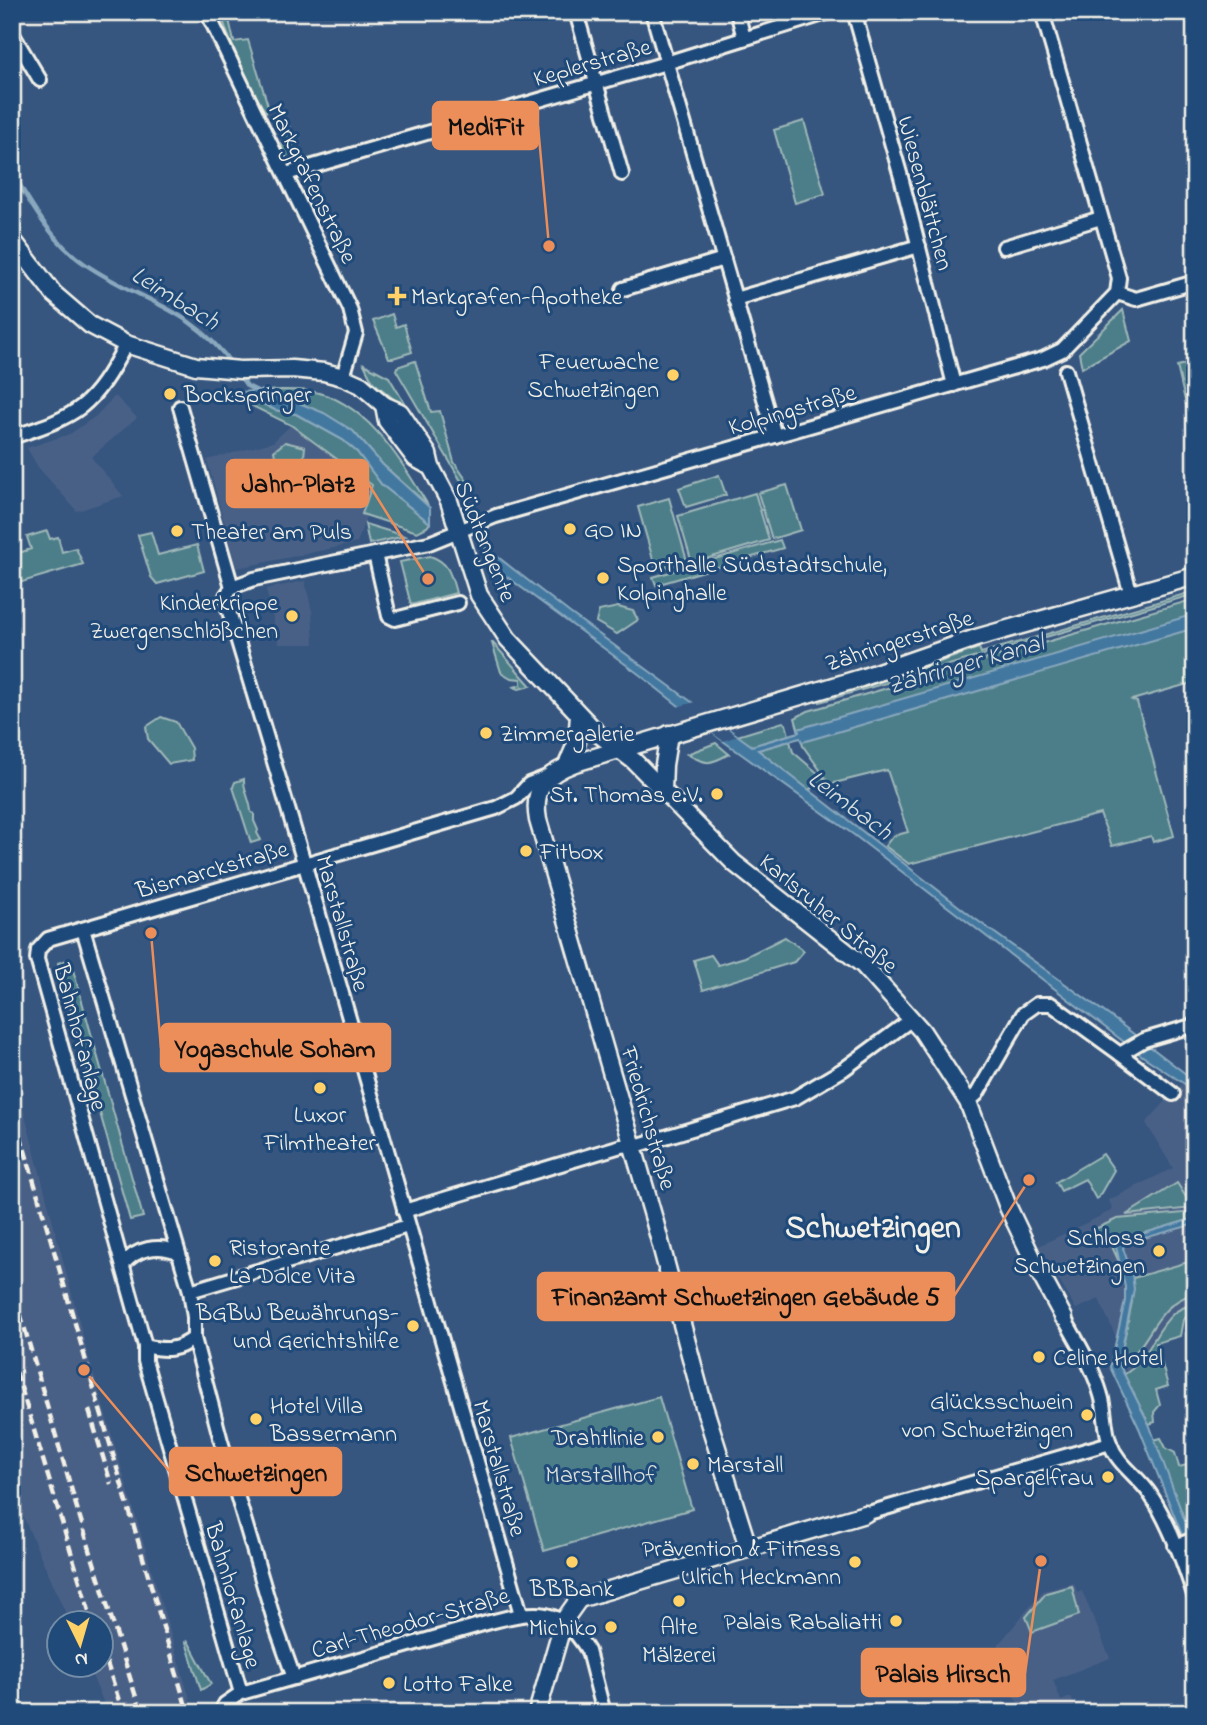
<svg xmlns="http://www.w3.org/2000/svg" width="1207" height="1725" font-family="'Indie Flower',sans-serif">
<rect width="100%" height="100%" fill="#365680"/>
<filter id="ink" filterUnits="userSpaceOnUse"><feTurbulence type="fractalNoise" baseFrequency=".0143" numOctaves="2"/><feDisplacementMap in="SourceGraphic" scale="14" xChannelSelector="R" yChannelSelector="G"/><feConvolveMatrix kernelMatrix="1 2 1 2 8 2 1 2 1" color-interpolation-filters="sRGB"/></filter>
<g filter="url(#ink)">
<g fill="#496186">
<path d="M115 396 137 418 91 457 123 496 77 511 38 467 27 448 70 434 96 416Z"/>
<path d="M291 425 376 487 357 543 237 568 207 460 273 442Z"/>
<path d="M305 581 312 612 314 644H279L266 589Z"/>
<path d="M12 1066 87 1352 194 1713H108L88 1666H102V1624L70 1623 12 1491Z"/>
<path d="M1182 1084 1195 1092V1310L1183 1320 1180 1336 1156 1342 1136 1366 1127 1372 1122 1363 1124 1355 1099 1299 1076 1309 1039 1246 1113 1210 1109 1200 1173 1168 1146 1123Z"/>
<path d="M1074 1583 1077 1593 1082 1591 1110 1658 1053 1680 1061 1701 1071 1697 1077 1713H1028L1014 1698 993 1651 1043 1591Z"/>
</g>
<g fill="#4c7e89" stroke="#a0b8b8" stroke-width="2">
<path d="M222 12 241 13 228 15 234 42 248 40 268 106V110L266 112C256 99 221 26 222 12Z"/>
<path d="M287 120 300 165 294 166 284 157 282 146Z"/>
<path d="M804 121 825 194 795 203 774 130Z"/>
<path d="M1123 310 1131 341 1082 368 1079 353Z"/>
<path d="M392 314 396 327 404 324 412 352 393 358H389L373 321Z"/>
<path d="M415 361 431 412 440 411 454 462 467 481 464 486 396 370 397 367Z"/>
<path d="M1195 362V443L1177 366Z"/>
<path d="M364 364 389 377 429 445 401 405 373 382Z"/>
<path d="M282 390C291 390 301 390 310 391 366 400 401 461 428 505L383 465 353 431 298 403 267 391Z"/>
<path d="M240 392 275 410 296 414 343 440 357 452 382 485 430 523 427 527 417 532 362 514 372 485 291 425 230 395Z"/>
<path d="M285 442 305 447 303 465 283 471 276 461 274 451Z"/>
<path d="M719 475 726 495 686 507 679 488Z"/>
<path d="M787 485 801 530 772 539 758 493Z"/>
<path d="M755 493 769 540 692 563 678 516Z"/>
<path d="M669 498 687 561 656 570 638 507Z"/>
<path d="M365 524 405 536 369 544Z"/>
<path d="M47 531 50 539 58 537 62 552 76 548 83 564 12 585V555L31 549 27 537Z"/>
<path d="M151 532 158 555 197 545 204 571 157 584 151 577 138 535Z"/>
<path d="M780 540 783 548 656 585 653 577Z"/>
<path d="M430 556C449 562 451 575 456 593L411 605 400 562Z"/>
<path d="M1195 591V594L820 702V699L903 675 979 648 981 653Z"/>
<path d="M1195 599V682L1132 700 1137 702 1174 836 1153 842 1151 836 1112 846 1100 814 909 864 885 846 893 836 908 832 887 770 830 784 803 746 795 718 808 711Z"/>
<path d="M618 607 633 611 638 620 617 634 596 622 599 611Z"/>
<path d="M492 643H493L531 686 519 689 514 687 521 685V679L511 678 501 672Z"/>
<path d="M161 717 176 722 191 748 192 760 169 764 148 739 146 727Z"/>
<path d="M783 722 786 724 789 735 752 746 737 736Z"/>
<path d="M790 741 793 752 827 781 808 790 758 750Z"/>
<path d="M716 743 729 754C709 765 707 765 687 754Z"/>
<path d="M244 779C243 790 251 801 251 812L254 814V821L258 830 257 833 261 840 251 843 233 787 235 782Z"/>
<path d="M785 937 804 951 794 962 703 990 694 960 711 955 718 965 745 957Z"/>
<path d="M70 959 143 1217 130 1220 58 963Z"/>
<path d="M1103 1154 1114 1170 1098 1198 1096 1199 1085 1179 1061 1191 1056 1182Z"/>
<path d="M1177 1183 1193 1208 1126 1215Z"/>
<path d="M1195 1212V1218L1122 1240 1117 1253 1120 1264 1109 1240 1102 1243 1095 1229 1117 1219Z"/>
<path d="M1195 1260V1293C1149 1307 1153 1348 1119 1364L1132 1302 1133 1278Z"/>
<path d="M1195 1303V1310L1183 1320 1180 1336 1156 1343 1168 1386 1156 1390 1160 1405 1154 1412 1155 1422 1149 1424 1123 1375C1149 1361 1153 1331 1174 1313 1180 1308 1188 1306 1195 1303Z"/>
<path d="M659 1397 692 1509 544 1551 511 1438Z"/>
<path d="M1161 1438 1166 1448 1175 1453 1179 1467 1191 1464 1195 1477V1530L1189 1532 1154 1440Z"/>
<path d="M1072 1586 1079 1615 1032 1632 1026 1617 1046 1593Z"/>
<path d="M188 1641 211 1684 201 1690 186 1642Z"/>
</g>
<g fill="#4378a0" stroke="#8aa8bd" stroke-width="2">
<path d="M267 390 324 413 353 431 383 465 430 508V523L382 485 357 452 343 440 296 414 275 410 240 392Z"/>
<path d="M485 547 570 613 752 746 799 732 798 729 1195 614V628L806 741 802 742 800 738 758 750 974 918 1118 1022 1195 1081V1091L1141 1055 854 835 723 741 640 675 488 563Z"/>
<path d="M1195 1218V1224L1126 1243 1123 1248 1132 1274 1134 1289 1119 1364 1149 1424 1189 1532 1182 1535 1139 1428 1110 1367 1125 1301V1287L1116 1246 1122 1240Z"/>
</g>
<path fill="#365680" d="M695 702 737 736 723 741 677 707Z"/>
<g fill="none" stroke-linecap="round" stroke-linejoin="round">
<g stroke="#8aa8bd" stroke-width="4.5">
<path d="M12 172C32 206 52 242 85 264 140 302 191 306 233 366"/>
<path d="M238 373 247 386 259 392"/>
</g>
<defs>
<g id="street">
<path d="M207 12 350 309 356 333 343 377"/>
<path d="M576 12 622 174"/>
<path d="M652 12 775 436"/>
<path d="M737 12 744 38"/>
<path d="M854 12 901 177 954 385"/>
<path d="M12 33 40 80"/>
<path d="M286 174 666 63 830 12"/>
<path d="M1004 247 1101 218"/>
<path d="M623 289 724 259"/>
<path d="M1117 293 1136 299 1195 282"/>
<path d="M735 299 919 246"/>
<path d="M1066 371 1131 594"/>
<path d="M180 407 232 587"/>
<path d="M12 437C80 415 92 408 126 344"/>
<path d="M375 554 389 616 395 619 458 603"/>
<path d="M232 587 254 579 429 543 496 516 1043 359 1062 350 1117 293 1119 278 1042 12"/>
<path d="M232 587 226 596 228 608 306 869 521 1614"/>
<path d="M83 929 190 1291 194 1317V1338L221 1441 277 1630 294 1678"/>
<path d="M1120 1054 1173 1094"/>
<path d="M968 1102 977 1094 1023 1014 1037 1004H1051L1120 1054 1144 1040 1195 1025"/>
<path d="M404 1211 621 1146 642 1144 795 1098 844 1069 912 1019"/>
<path d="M123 1265C135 1248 159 1244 177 1252"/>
<path d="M190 1291 408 1226"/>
<path d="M1064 1318C1078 1343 1093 1367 1101 1395 1106 1411 1104 1428 1110 1443 1117 1464 1138 1476 1150 1494 1170 1524 1184 1563 1195 1598"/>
<path d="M145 1346C165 1351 177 1351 194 1338"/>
<path d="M865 1514 1110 1443"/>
<path d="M1175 1546 1195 1539"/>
<path d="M241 1693 145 1361V1346L37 959 38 950 48 939 496 808 516 798 529 784 547 777"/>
<path d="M220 1713 225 1704 241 1693 490 1622C537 1610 561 1606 588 1651L604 1713"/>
</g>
<g id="secondary">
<path d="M12 239 54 294 90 325 126 344 196 366 240 370 292 369 324 372 343 377 361 385 384 405 400 412 428 454 431 467 449 501 479 595 508 639 596 732 634 761 734 863 863 965 922 1031 968 1102 1008 1207 1038 1270 1064 1318"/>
<path d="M384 405 387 421 415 458 431 467"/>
<path d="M567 765 577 742 579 715"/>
<path d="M663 791 664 765 669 734"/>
<path d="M748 1547 703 1403 654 1219 538 820C532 787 546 774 575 763L861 678 976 638 1195 576"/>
<path d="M537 1713 564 1620 579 1599 865 1514"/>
</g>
</defs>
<use href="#street" stroke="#f4f1e8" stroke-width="18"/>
<use href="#secondary" stroke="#f4f1e8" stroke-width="21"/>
<use href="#street" stroke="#1f4a7a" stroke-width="12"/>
<use href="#secondary" stroke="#1f4a7a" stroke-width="16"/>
<g stroke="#f4f1e8" stroke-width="4.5" stroke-dasharray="10 5" stroke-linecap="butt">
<path d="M12 1106 188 1713"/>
<path d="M12 1285 76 1505 141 1713"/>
<path d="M12 1358 93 1624"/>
<path d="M89 1410 111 1484"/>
<path d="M102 1648 123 1713"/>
</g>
</g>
</g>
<g fill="#ffd166" stroke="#1f4a7a" stroke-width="2.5">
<path d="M393.5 285.5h7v7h7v7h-7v7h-7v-7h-7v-7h7z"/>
<circle cx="673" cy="375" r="7"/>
<circle cx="170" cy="394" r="7"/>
<circle cx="570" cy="529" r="7"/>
<circle cx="177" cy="531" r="7"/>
<circle cx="603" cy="578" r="7"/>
<circle cx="292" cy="616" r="7"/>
<circle cx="486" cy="733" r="7"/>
<circle cx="717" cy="794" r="7"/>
<circle cx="526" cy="851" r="7"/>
<circle cx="320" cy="1088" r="7"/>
<circle cx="1159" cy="1251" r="7"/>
<circle cx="215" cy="1261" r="7"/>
<circle cx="413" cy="1326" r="7"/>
<circle cx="1039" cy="1357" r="7"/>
<circle cx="1087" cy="1415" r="7"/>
<circle cx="256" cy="1419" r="7"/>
<circle cx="658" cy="1437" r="7"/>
<circle cx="693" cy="1464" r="7"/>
<circle cx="1108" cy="1477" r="7"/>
<circle cx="572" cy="1562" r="7"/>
<circle cx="855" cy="1562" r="7"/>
<circle cx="679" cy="1601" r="7"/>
<circle cx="896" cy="1621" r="7"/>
<circle cx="611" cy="1627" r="7"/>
<circle cx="389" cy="1683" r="7"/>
</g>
<g text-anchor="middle" stroke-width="6" stroke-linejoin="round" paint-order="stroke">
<g font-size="24" fill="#f4f1e8" stroke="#1f4a7a">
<text transform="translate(592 62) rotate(-16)" y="8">Keplerstraße</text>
<text transform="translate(313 183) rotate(64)" y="8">Markgrafenstraße</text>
<text transform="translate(926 193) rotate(75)" y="8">Wiesenblättchen</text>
<text transform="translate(792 409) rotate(-16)" y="8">Kolpingstraße</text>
<text transform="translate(486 541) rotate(68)" y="8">Südtangente</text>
<text transform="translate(899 640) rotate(-18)" y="8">Zähringerstraße</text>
<text transform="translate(212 869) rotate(-16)" y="8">Bismarckstraße</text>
<text transform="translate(829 913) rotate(40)" y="8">Karlsruher Straße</text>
<text transform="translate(343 923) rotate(74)" y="8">Marstallstraße</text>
<text transform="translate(81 1037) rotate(75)" y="8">Bahnhofanlage</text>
<text transform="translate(649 1118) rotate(74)" y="8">Friedrichstraße</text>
<text transform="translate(500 1468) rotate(74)" y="8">Marstallstraße</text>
<text transform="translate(234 1595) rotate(74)" y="8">Bahnhofanlage</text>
<text transform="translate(410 1622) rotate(-16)" y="8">Carl-Theodor-Straße</text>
</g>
<g font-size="24" fill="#f4f1e8" stroke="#1f4a7a" text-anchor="start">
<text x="411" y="304">Markgrafen-Apotheke</text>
<text x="659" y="369" text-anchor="end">Feuerwache<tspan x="659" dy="28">Schwetzingen</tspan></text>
<text x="184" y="402">Bockspringer</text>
<text x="584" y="537">GO IN</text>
<text x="191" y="539">Theater am Puls</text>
<text x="617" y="572">Sporthalle Südstadtschule,<tspan x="617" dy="28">Kolpinghalle</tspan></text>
<text x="278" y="610" text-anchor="end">Kinderkrippe<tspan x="278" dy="28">Zwergenschlößchen</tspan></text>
<text x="500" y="741">Zimmergalerie</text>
<text x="703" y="802" text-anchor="end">St. Thomas e.V.</text>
<text x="540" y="859">Fitbox</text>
<text x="320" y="1122" text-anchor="middle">Luxor<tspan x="320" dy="28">Filmtheater</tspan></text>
<text x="1145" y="1245" text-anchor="end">Schloss<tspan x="1145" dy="28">Schwetzingen</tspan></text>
<text x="229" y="1255">Ristorante<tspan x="229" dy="28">La Dolce Vita</tspan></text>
<text x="399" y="1320" text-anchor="end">BGBW Bewährungs-<tspan x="399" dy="28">und Gerichtshilfe</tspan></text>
<text x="1053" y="1365">Celine Hotel</text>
<text x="1073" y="1409" text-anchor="end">Glücksschwein<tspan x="1073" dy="28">von Schwetzingen</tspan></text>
<text x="270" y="1413">Hotel Villa<tspan x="270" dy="28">Bassermann</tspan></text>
<text x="644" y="1445" text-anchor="end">Drahtlinie</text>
<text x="707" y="1472">Marstall</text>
<text x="1094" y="1485" text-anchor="end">Spargelfrau</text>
<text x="841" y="1556" text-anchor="end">Prävention &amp; Fitness<tspan x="841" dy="28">Ulrich Heckmann</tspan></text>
<text x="572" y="1596" text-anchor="middle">BBBank</text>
<text x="882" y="1629" text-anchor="end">Palais Rabaliatti</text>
<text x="679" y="1634" text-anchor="middle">Alte<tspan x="679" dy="28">Mälzerei</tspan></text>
<text x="597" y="1635" text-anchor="end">Michiko</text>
<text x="403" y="1691">Lotto Falke</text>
</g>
<g font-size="24" fill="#dbe0da" stroke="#1f4a7a">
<text x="601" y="1482">Marstallhof</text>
</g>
<g font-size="26" font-style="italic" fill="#d9dfdd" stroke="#1f4a7a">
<text transform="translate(176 297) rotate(32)" y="9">Leimbach</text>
<text transform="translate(965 663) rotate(-16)" y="9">Zähringer Kanal</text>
<text transform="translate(851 804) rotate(37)" y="9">Leimbach</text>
</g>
<g font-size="32" font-weight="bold" fill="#f4f1e8" stroke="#1f4a7a">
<text x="873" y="1237">Schwetzingen</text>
</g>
</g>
<path fill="none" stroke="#ec8e59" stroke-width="2.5" d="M549 246L538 126M428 579L368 483M151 933L161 1048M1029 1180L954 1296M84 1370L170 1472M1041 1561L1025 1673"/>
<g fill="#ec8e59" stroke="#1f4a7a" stroke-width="2.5">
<circle cx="549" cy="246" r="7"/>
<circle cx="428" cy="579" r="7"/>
<circle cx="151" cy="933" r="7"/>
<circle cx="1029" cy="1180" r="7"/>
<circle cx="84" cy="1370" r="7"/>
<circle cx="1041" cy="1561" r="7"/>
</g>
<g fill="#ec8e59" stroke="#ec8e59" stroke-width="2.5">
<rect x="433" y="102" width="105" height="47" rx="7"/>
<rect x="227" y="460" width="141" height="47" rx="7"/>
<rect x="161" y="1024" width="229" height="47" rx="7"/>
<rect x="538" y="1273" width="416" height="47" rx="7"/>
<rect x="170" y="1448" width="171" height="47" rx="7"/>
<rect x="862" y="1649" width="163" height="47" rx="7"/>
</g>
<g font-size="26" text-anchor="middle" font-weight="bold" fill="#111">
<text x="486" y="135">MediFit</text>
<text x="298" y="492">Jahn-Platz</text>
<text x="275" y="1057">Yogaschule Soham</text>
<text x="746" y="1305">Finanzamt Schwetzingen Gebäude 5</text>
<text x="256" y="1481">Schwetzingen</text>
<text x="943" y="1682">Palais Hirsch</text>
</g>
<rect width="1207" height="1725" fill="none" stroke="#1f4a7a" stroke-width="42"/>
<rect x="21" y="21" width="1165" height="1683" fill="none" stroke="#f4f1e8" stroke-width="2.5" filter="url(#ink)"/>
<g transform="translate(80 1644) rotate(175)"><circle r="33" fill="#1f4a7a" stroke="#748da6" stroke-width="2"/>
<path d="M0-5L12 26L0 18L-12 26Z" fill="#ffd166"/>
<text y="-10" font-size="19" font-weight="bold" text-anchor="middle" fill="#f4f1e8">N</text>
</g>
</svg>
